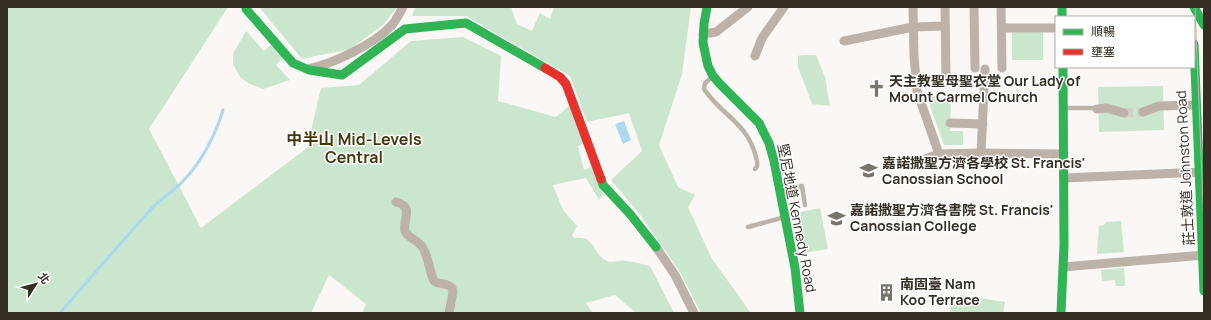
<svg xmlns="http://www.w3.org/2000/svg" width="1211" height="320" font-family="Manrope,'Noto Sans TC',sans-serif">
<rect width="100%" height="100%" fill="#faf7f4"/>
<g fill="#cbe6ce">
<path d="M7 7H228L149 129 201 228 307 148 321 88 359 85 411 41 463 37 501 56 498 101 556 117 570 105 584 144 578 146 584 170 593 166 604 195 599 200 586 178 553 185 563 210 577 226 572 235 574 238C597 235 591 254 607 261 611 263 615 261 619 261 629 260 640 264 650 266L674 313H636L615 295 586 303 593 313H362L366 304 329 275 311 313H7Z"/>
<path d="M259 7H397L383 25 350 49 302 59Z"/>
<path d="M415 7H511L517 24 532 31 540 13 550 19 554 7H691L682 74 659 145 678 187 695 195 688 207 712 259 751 313H701L680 272 641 216 611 180 642 151 629 113 587 122 570 76 466 16H412Z"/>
<path d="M246 31 264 51 272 44 284 57 276 65 290 80 263 89 248 83 240 77 233 64V54Z"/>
<rect x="1012" y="32" width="31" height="28"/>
<path d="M802 55H816L825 77 830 106 812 104 798 67V56Z"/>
<path d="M1163 86 1164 130 1099 132 1098 87Z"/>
<path d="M927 97 951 98 950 131H963V145H944Z"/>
<path d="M820 208 828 249 804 253 796 213Z"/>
<path d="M1121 221 1124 252 1097 254 1099 226 1104 225 1106 222Z"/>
<path d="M1124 268 1125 286H1116L1115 280 1102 281 1101 270Z"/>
<path d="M960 295 1005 302 1003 313H950L952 302 958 303Z"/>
</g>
<path fill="#aed8f1" d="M624 121 631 140 623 144 615 124Z"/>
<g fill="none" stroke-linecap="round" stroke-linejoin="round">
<path stroke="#aed8f1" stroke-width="3" d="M60 313C90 278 120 244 151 209 160 199 173 192 183 181 201 163 216 134 223 110"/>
<path stroke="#d3cfca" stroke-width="9" stroke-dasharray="9 4.5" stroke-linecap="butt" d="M1124 113 1143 112"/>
<g stroke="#bdb2a9" stroke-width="4.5">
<path d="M712 77 705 83 704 89C722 116 747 122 756 157 757 162 759 165 755 169"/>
<path d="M1064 108H1097"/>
<path d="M781 190 802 186 805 205"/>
<path d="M748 227 785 217"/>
</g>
<g stroke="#bdb2a9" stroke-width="9">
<path d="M913 7 914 56 917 91 939 154"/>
<path d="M945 7 946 76"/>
<path d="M974 7 975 68"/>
<path d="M1001 7 1002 68"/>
<path d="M1006 28H1056"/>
<path d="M703 34 716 32 748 7"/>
<path d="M844 41 913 27 945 26"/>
<path d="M755 56 762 38 784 7"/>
<path d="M308 69C333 64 374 44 391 26 396 21 399 14 403 7"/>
<path d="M1097 109 1107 108 1124 113"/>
<path d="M1143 112 1159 106 1196 105"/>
<path d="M950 123 983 124"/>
<path d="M981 153 985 69"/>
<path d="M907 165 939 154 981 153 1063 154"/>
<path d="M1064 178 1204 172"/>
<path d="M396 202C415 207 402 220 405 231 408 239 419 240 423 248 429 258 429 271 434 281 439 285 447 282 452 288L453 292 449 313"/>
<path d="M656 247 675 275 694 313"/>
<path d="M1063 267 1204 255"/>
</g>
<g stroke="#30b455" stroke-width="9">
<path d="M246 7V9L293 63 309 70 342 75 405 29 466 23 545 68"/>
<path d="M707 7 704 24 703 43 708 66 713 76 720 84 759 123 769 143 774 161 795 268 800 313"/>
<path d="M1062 7V17"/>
<path d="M1194 7 1204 25"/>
<path d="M1194 44 1204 291"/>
<path d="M601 179 603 185 630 214 656 247"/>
<path d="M1061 313 1064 245 1063 67"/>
</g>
<path stroke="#e5322d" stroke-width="9" d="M545 68 560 77 566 84 601 179"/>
<path stroke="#beb9b3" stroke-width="1" d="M1195 7 1204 226"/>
</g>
<defs>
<symbol id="church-bare" viewBox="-9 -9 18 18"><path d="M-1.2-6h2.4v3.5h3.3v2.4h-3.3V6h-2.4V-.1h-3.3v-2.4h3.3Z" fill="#7b746c" stroke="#fff" stroke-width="2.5" paint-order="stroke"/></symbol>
<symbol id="school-bare" viewBox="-9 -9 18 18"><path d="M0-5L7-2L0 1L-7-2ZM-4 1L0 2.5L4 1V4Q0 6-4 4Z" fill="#7b746c" stroke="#fff" stroke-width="2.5" paint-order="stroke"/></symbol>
<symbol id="building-bare" viewBox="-9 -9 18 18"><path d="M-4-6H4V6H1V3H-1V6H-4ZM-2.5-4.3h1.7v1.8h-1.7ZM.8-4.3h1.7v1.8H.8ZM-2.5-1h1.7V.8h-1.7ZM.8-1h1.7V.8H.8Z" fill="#7b746c" stroke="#fff" stroke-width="2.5" paint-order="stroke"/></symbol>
</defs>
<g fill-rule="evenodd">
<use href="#church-bare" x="864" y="76" width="25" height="25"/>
<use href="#school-bare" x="856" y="158" width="25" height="25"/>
<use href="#school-bare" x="824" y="206" width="25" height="25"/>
<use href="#building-bare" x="874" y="280" width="25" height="25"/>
</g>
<g text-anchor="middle" stroke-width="3" stroke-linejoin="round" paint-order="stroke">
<g font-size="14" font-weight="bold" fill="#362e23" stroke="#fff" text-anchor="start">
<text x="889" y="86">天主教聖母聖衣堂 Our Lady of<tspan x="889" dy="16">Mount Carmel Church</tspan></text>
<text x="882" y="168">嘉諾撒聖方濟各學校 St. Francis'<tspan x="882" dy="16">Canossian School</tspan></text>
<text x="850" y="215">嘉諾撒聖方濟各書院 St. Francis'<tspan x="850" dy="16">Canossian College</tspan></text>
<text x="900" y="289">南固臺 Nam<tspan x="900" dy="16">Koo Terrace</tspan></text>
</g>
<g font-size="14" fill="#362e23" stroke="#fff">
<text transform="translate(1185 168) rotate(-93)" y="5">莊士敦道 Johnston Road</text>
<text transform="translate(797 218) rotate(79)" y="5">堅尼地道 Kennedy Road</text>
</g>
<g font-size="16" font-weight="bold" fill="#45380f" stroke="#fff">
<text x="354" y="145">中半山 Mid-Levels<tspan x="354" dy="18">Central</tspan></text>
</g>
</g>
<rect width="1211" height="320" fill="none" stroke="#362e23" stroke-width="16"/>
<rect x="1055" y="16" width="140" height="52" fill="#ffffff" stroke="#afaba7"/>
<rect x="1063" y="29" width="20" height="6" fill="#30b455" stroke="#afaba7"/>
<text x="1091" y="36" font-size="12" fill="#362e23">順暢</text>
<rect x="1063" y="49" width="20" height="6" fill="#e5322d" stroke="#afaba7"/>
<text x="1091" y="56" font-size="12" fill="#362e23">壅塞</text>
<g transform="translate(36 284) rotate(54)" stroke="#ffffff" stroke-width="3" paint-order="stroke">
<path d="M0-3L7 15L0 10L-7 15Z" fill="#362e23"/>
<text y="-6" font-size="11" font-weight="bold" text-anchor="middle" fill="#362e23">北</text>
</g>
</svg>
